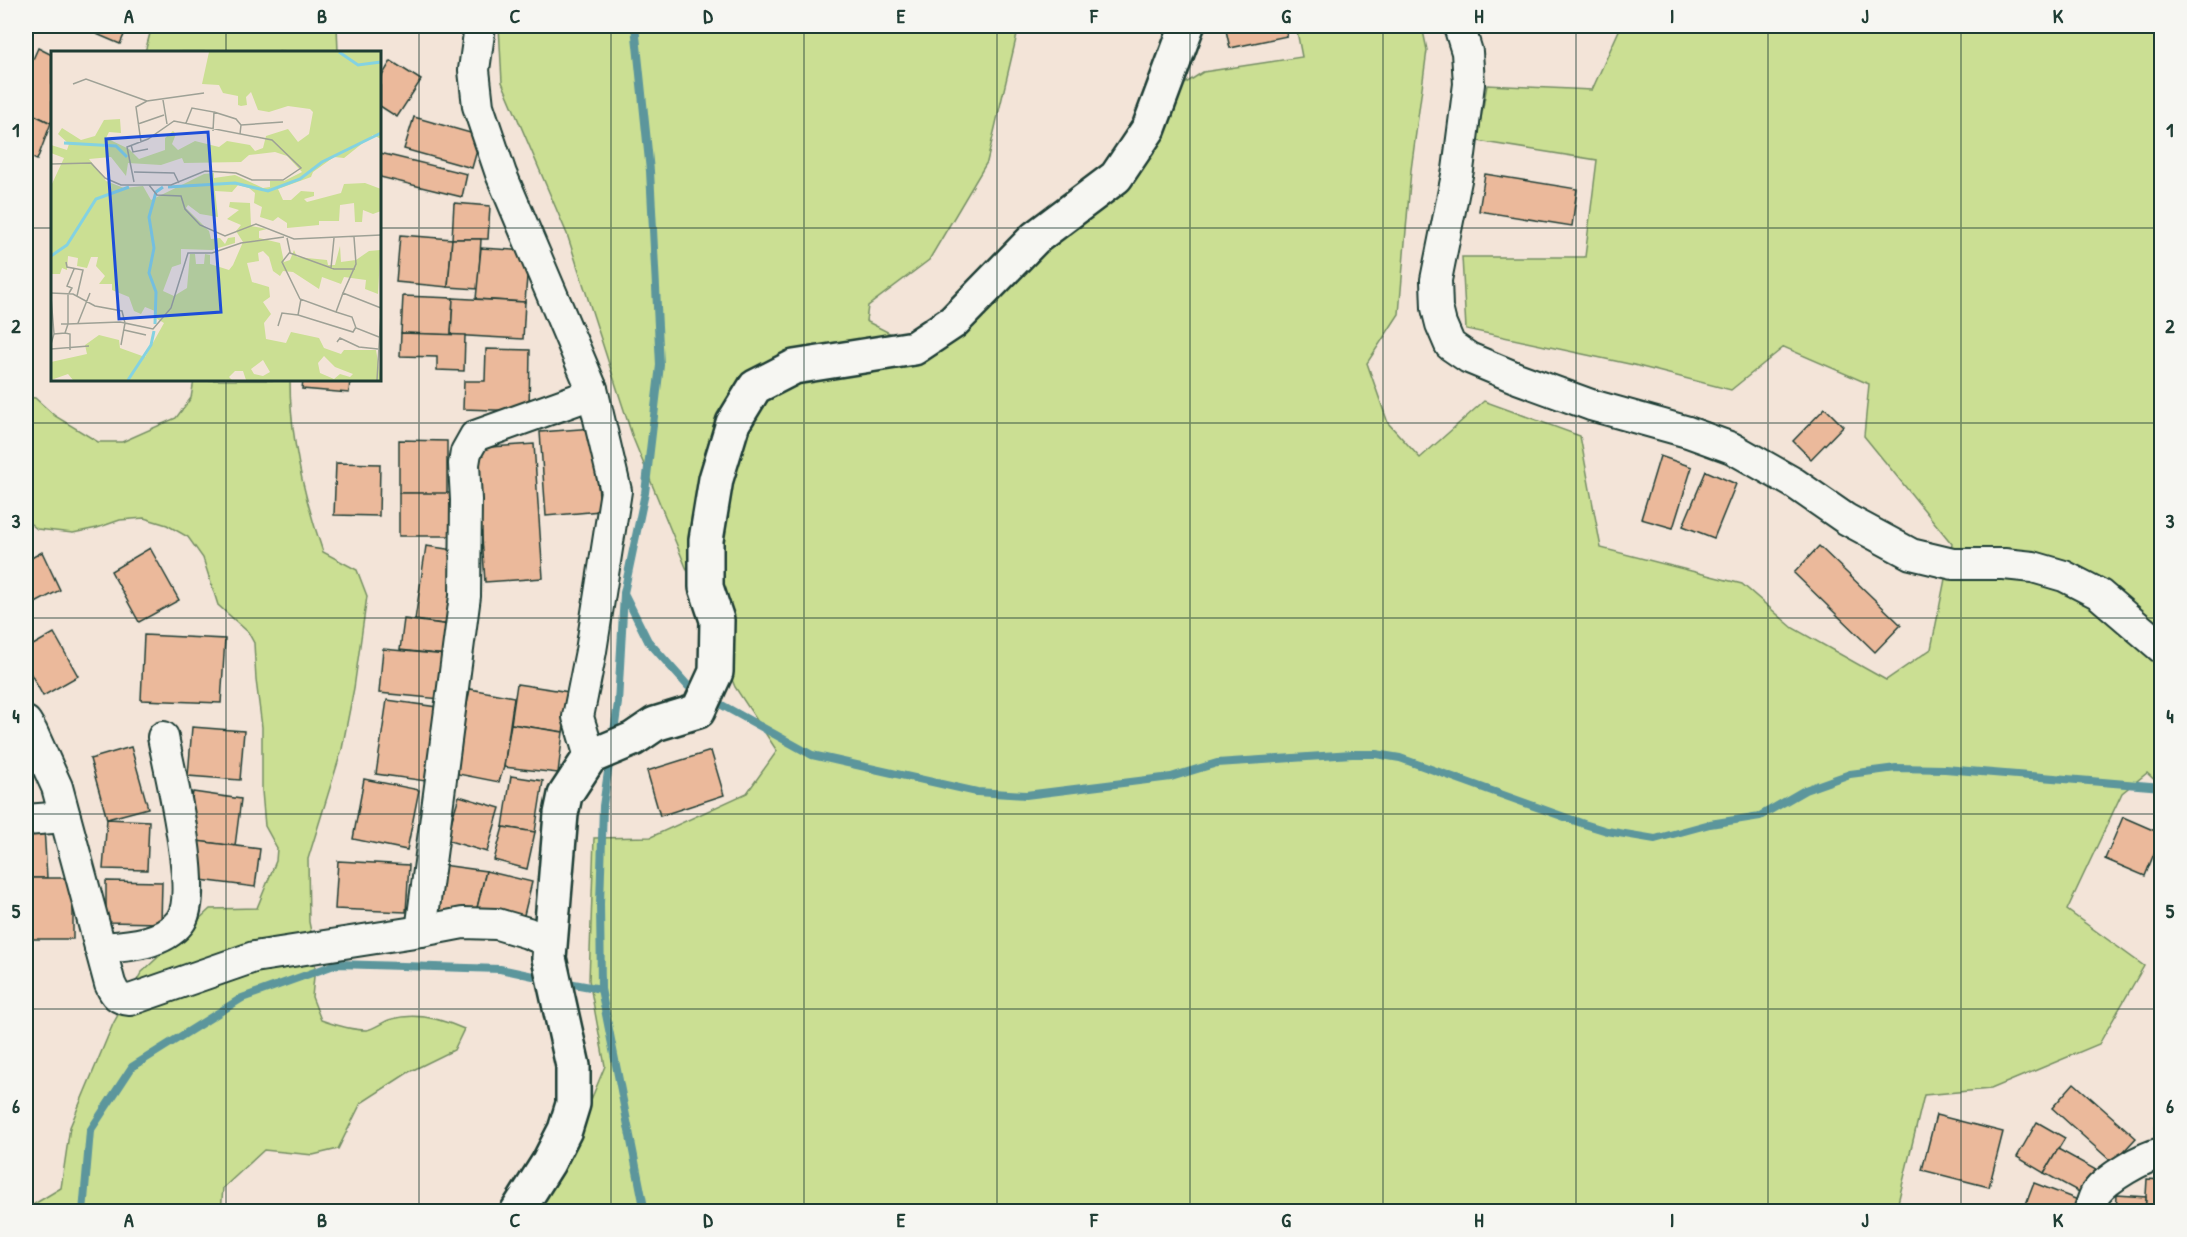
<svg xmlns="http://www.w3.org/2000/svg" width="2187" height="1237" font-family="'Patrick Hand',sans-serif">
<rect width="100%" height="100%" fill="#f3e4d8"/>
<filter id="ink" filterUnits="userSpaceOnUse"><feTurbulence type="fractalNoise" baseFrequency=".0167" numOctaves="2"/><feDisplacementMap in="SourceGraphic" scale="12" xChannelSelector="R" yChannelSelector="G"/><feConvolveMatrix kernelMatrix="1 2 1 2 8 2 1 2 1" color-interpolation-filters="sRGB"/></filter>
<g filter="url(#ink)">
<g fill="#cbdf93" stroke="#758e64" stroke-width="1.5">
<path d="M152 26H337L338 52H145Z"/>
<path d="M499 26H1019L987 162 929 260 868 306 866 321 901 339 1038 252 1138 174 1175 90 1203 72 1302 57 1296 26H1422L1427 50 1411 170 1399 314 1367 363 1388 423 1420 458 1484 401 1580 436 1601 548 1742 584 1793 628 1886 680 1931 649 1952 544 1864 436 1869 384 1784 347 1731 390 1634 365 1466 329 1462 257H1585L1597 160 1477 141 1487 85 1592 90 1621 26H2161V786L2147 773 2122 793 2067 910 2144 966 2099 1044 1991 1089 1924 1095 1896 1211H539L557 1182 605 1066 589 980 594 838 651 837 747 793 777 751 735 687 633 438 567 234 502 82Z"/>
<path d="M194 380H290C290 438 304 497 323 552L357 570 367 596 354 688 342 749 308 859 309 922 316 956 312 997 321 1020C335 1025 350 1030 366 1030 375 1029 383 1021 392 1019 416 1012 442 1019 464 1029L454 1050 409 1072 361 1103 338 1149 313 1155 264 1150 223 1188 221 1211 26 1212V1209L61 1188 70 1127 113 1024 141 973 210 909 257 908 276 861 277 848 265 826 262 791V727L256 680 254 643 248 632 218 605 203 558 188 537 167 525 144 518 120 520 97 528 73 533 37 529 26 520V397L35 398 55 416 98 442H122L176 418 191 398Z"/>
</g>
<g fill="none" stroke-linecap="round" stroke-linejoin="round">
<g stroke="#5c969c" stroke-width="8">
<path d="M635 26 650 171 660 365 645 493 624 593 648 641 688 686 700 693"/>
<path d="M711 699 812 755 977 792 1026 795 1171 777 1217 763 1352 754H1376L1400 758 1584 824 1607 831 1655 839 1710 824 1760 816 1805 790 1850 774 1896 768 1945 769 2162 787"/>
<path d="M613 739 618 703 624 594"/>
<path d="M610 758 603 806 600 904 601 989 645 1212"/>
<path d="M563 982 601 989"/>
<path d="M83 1212 90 1131 132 1067 242 998 337 964 500 969 547 979"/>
</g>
</g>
<g fill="#ebb99b" stroke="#1f3d34" stroke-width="1.5">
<path d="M81 26H128L120 44 80 27Z"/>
<path d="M1225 26H1284L1287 36 1230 48Z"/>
<path d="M38 48 52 55V120L51 123 26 111V75Z"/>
<path d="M391 61 421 80 397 117 380 106V79Z"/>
<path d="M26 111 51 123 37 160 26 155Z"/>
<path d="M414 117 481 136 472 168 404 149Z"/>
<path d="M380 153 467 174 462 197 380 177Z"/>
<path d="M1485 174 1577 189 1572 226 1479 211Z"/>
<path d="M454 203 490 206 488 239H452Z"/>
<path d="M400 235 452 239 448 287 396 282Z"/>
<path d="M452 239H481L478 289 448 287Z"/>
<path d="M481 248 529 251 525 302 476 299Z"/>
<path d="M403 296 453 298 451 335 401 333Z"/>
<path d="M453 298 525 302 523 339 451 335Z"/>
<path d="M401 333 465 335 464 371 437 370V357L400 356Z"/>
<path d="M486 349 530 350 529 411 463 409 464 381H485Z"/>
<path d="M303 380H350L349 393 302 389Z"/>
<path d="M1825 408 1843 426 1811 459 1793 441Z"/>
<path d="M594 428 600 511 546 516 540 432Z"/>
<path d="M399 440 447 441V494L399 493Z"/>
<path d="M534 444 543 578 485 582 476 448Z"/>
<path d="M1660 456 1692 467 1673 528 1641 519Z"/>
<path d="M336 463 380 464 379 516 334 515Z"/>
<path d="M1706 471 1736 484 1714 538 1683 526Z"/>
<rect x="399" y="493" width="60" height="43"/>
<path d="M426 546 461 551 450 625 415 620Z"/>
<path d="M1819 546 1901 625 1875 652 1794 573Z"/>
<path d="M150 548 179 600 139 622 111 571Z"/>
<path d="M42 552 60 590 26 608V561Z"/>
<path d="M404 619 450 625 446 655 400 650Z"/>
<path d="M54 633 78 676 43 696 26 665V649Z"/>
<path d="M144 635 225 639 221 703 141 700Z"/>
<path d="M383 649 446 655 441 699 379 693Z"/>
<path d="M517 684 569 692 563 732 511 724Z"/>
<path d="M470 689 514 697 504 767 499 782 453 773Z"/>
<path d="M387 700 437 707 426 781 376 774Z"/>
<path d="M511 724 563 732 558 773 504 767Z"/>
<path d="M192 727 244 731 240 780 188 776Z"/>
<path d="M131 747 148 808 107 819 90 759Z"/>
<path d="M711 751 724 795 660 816 647 771Z"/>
<path d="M511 776 543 781 535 832 503 827Z"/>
<path d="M364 779 419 790 407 850 353 839Z"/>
<path d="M193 792 241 799 235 846 186 840Z"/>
<path d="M459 796 500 808 487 852 446 840Z"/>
<path d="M2123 817 2162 834 2145 876 2105 859Z"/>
<path d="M107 819 149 821 147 870 103 869Z"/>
<path d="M44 827 47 878H26V828Z"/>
<path d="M503 827 535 832 527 869 494 860Z"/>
<path d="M197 841 260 849 255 887 193 879Z"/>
<path d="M338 861 409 865 406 912 335 909Z"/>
<path d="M435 864 486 871 477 908 479 916 430 910Z"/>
<path d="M486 871 532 882 523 919 477 908Z"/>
<rect x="26" y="878" width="47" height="61"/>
<path d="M106 881 162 882 161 923 106 922Z"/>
<path d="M2074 1083 2136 1138 2113 1163 2052 1108Z"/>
<path d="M2157 1096H2162V1140H2155Z"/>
<path d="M1936 1115 2003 1132 1989 1187 1922 1170Z"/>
<path d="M2037 1122 2065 1138 2044 1173 2017 1157Z"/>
<path d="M2058 1149 2096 1170 2083 1194 2044 1173Z"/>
<path d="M2147 1179 2162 1180V1212H2145Z"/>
<path d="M2034 1183 2078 1200 2074 1212H2023Z"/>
<path d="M2117 1195 2146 1197 2145 1212H2116Z"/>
</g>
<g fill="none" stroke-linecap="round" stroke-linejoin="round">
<defs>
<g id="street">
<path d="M480 26 474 70 478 106 501 174 592 389 616 491 591 651 578 717 590 757"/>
<path d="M1459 26 1467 52 1469 84 1458 170 1436 280 1437 308 1441 324 1450 345 1469 358 1517 378 1591 405 1688 432 1732 448 1794 483 1846 519 1911 554 1953 564H2004L2033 567 2064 576 2099 594 2162 648"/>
<path d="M26 722 32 732 57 787 110 984C115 995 118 999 130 1000L254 957 421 931 463 923 497 924 528 933 549 942"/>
<path d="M26 820 65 817"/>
<path d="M421 931 465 596 466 500 464 464 466 452 475 436 578 399 592 389"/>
<path d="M100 948C126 946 162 945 180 922 201 895 170 773 163 737"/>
<path d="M2089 1212C2091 1206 2093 1198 2096 1193 2107 1178 2143 1157 2162 1153"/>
</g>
<path id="secondary" d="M517 1212 548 1163 565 1130 573 1104V1066L549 958 561 814 565 795 590 757 633 739 655 724 698 711 716 672 717 620 706 587V540L716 479 733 423 755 387 794 367 914 348 953 322 1035 238 1116 177 1149 128 1187 26"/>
</defs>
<use href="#street" stroke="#1f3d34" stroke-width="34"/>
<use href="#secondary" stroke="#1f3d34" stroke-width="38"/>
<use href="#street" stroke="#f6f6f2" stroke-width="30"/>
<use href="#secondary" stroke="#f6f6f2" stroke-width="33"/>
</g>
</g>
<path fill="none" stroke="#1f3d34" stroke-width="1.5" stroke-opacity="0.55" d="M226 26V52M419 26V1212M611 26V1212M804 26V1212M997 26V1212M1190 26V1212M1383 26V1212M1576 26V1212M1768 26V1212M1961 26V1212M26 228H52M380 228H2162M226 380V1212M26 423H2162M26 618H2162M26 814H2162M26 1009H2162"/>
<g transform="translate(51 51)">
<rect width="330" height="330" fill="#f3e4d8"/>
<path d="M158 1H330V88L322 84 293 107 283 106 262 121 260 126 227 138 232 149H240L250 140 263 141V145L253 148 256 151 290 142 293 133 314 132 330 138V160L322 163 312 159 311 171H304L303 152 289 154 288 170H268V174L236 177V172L227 166 222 170 209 166 211 156 203 152 204 142 198 137 187 134 181 141 164 140 167 166 149 163 137 154 135 157 158 180 160 188 169 187 174 193 177 187 184 186V192L161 199 130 198V213L121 216 112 240 123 245 136 237 139 203H144L145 213H153L154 203 159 204V213L178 219 182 214 192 191 185 180 190 174 176 168 188 159 178 156 179 151 199 152 200 175 216 178 208 180V187L229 192 233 211 239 209 243 199 246 206 276 209 277 214H284L289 195 290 211 305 209 318 200 329 199 330 187 327 243 314 238 315 229 293 226 290 233 271 226 268 238 242 221 232 220 229 225 222 220 218 206 212 200 207 202 208 210 196 212 201 231 218 236 219 246 212 251 220 263 213 272 215 288 235 292 240 281 268 287 273 297 290 303 293 299H325L330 329H195L192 320H184L178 326 181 329H22L17 323 0 329V311L36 303 34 294 48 284 68 289 69 297 94 306 113 272 103 266 104 260 94 256 90 263 83 260 78 246 61 239V233H48L54 225 45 215 47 206H40L36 217 26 215 27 207 17 205 16 219 11 217 9 223H0V135L13 107 0 102V94L16 99 18 93 7 83 11 77 30 89 44 85 53 69 69 68 70 82 58 81 55 87 78 98 88 108 114 99V87L122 80 125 83 121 93 127 99 144 90 168 96 176 90 199 94 204 100 212 97 215 85 237 78 247 91 258 83 262 61 259 58 237 55 218 61 207 59 200 41 195 46 196 54 190 55 187 54V45L172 42 168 34 151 33ZM224 101 236 105 251 121 233 130H219V136L212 137 184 124 163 127V122L153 123 100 149 92 135 73 137 55 130 38 108 60 106 75 125 77 112 110 114 131 107 133 112 190 111 198 104ZM273 305 284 316 302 323 299 326 289 323 283 328 269 322 267 312ZM212 309 219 321 212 325 203 323 200 318Z" fill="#cbdf93" fill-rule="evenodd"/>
<path fill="none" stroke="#84d2e1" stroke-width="3" d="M288 1 307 14 330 11M13 92 65 95 76 106M117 136 184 132 217 140 249 128 271 111 330 82M0 205 16 194 45 148 78 136M104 273 105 241 98 222 103 197 98 166 105 141 112 136M77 329 100 294 103 280"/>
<path fill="none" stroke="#9ea196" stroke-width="1.5" d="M22 33 35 28 96 50M112 49 116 73M163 61 185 68 190 74 189 83M135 72 141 57 163 61 162 80M87 73 113 64M190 74 232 71M90 91 85 56 96 50 153 42M80 94 82 101 97 98M0 113 40 112 54 127 70 134H120L154 120 185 122 201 129H232L250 117 221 89 123 70 97 88 76 96 83 131M83 121 123 122 128 132M98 134 106 144 130 145 134 158 149 174 174 185 205 173 243 188 330 184M236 187 239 201 231 211 249 248 285 261 292 242 330 257M239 202 283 218H304M15 211 16 216 32 219 26 245M280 217 283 187M0 242 22 243 44 255 71 260 74 272 102 278 120 257 137 202H161L190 192 233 186M18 242 21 237 16 235 23 218M292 242 305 213 303 186M0 246 3 283M250 248 247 264 302 281 305 276M285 261 301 266 305 277 328 286M27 272 39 242M10 273H17V242M227 275 231 262 247 264M73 279 95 284M14 282 19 283V299M286 291 289 287 308 296 327 298M0 293 3 283 14 282 17 273 69 271 74 272 70 294M0 298 38 295M326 329 330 262"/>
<path fill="#1d4ed8" fill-opacity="0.15" stroke="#1d4ed8" stroke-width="3" d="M157 81 170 261 68 268 55 88Z"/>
<rect width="330" height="330" fill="none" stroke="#1f3d34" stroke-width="3"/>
</g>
<rect width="2187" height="1237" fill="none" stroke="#f6f6f2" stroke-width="66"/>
<rect x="33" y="33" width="2121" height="1171" fill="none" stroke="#1f3d34" stroke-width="2"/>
<g font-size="20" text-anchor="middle" font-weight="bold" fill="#1f3d34">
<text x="129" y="23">A</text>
<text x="322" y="23">B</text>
<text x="515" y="23">C</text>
<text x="708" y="23">D</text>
<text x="901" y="23">E</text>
<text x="1094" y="23">F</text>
<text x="1286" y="23">G</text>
<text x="1479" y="23">H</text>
<text x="1672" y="23">I</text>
<text x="1865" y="23">J</text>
<text x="2058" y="23">K</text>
<text x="16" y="137">1</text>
<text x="2170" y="137">1</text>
<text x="16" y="333">2</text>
<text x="2170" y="333">2</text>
<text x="16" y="528">3</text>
<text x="2170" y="528">3</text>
<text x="16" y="723">4</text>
<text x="2170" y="723">4</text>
<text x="16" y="918">5</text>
<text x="2170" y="918">5</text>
<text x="16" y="1113">6</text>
<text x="2170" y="1113">6</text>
<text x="129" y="1227">A</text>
<text x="322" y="1227">B</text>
<text x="515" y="1227">C</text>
<text x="708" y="1227">D</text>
<text x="901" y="1227">E</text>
<text x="1094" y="1227">F</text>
<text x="1286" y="1227">G</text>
<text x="1479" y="1227">H</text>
<text x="1672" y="1227">I</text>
<text x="1865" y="1227">J</text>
<text x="2058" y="1227">K</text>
</g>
</svg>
